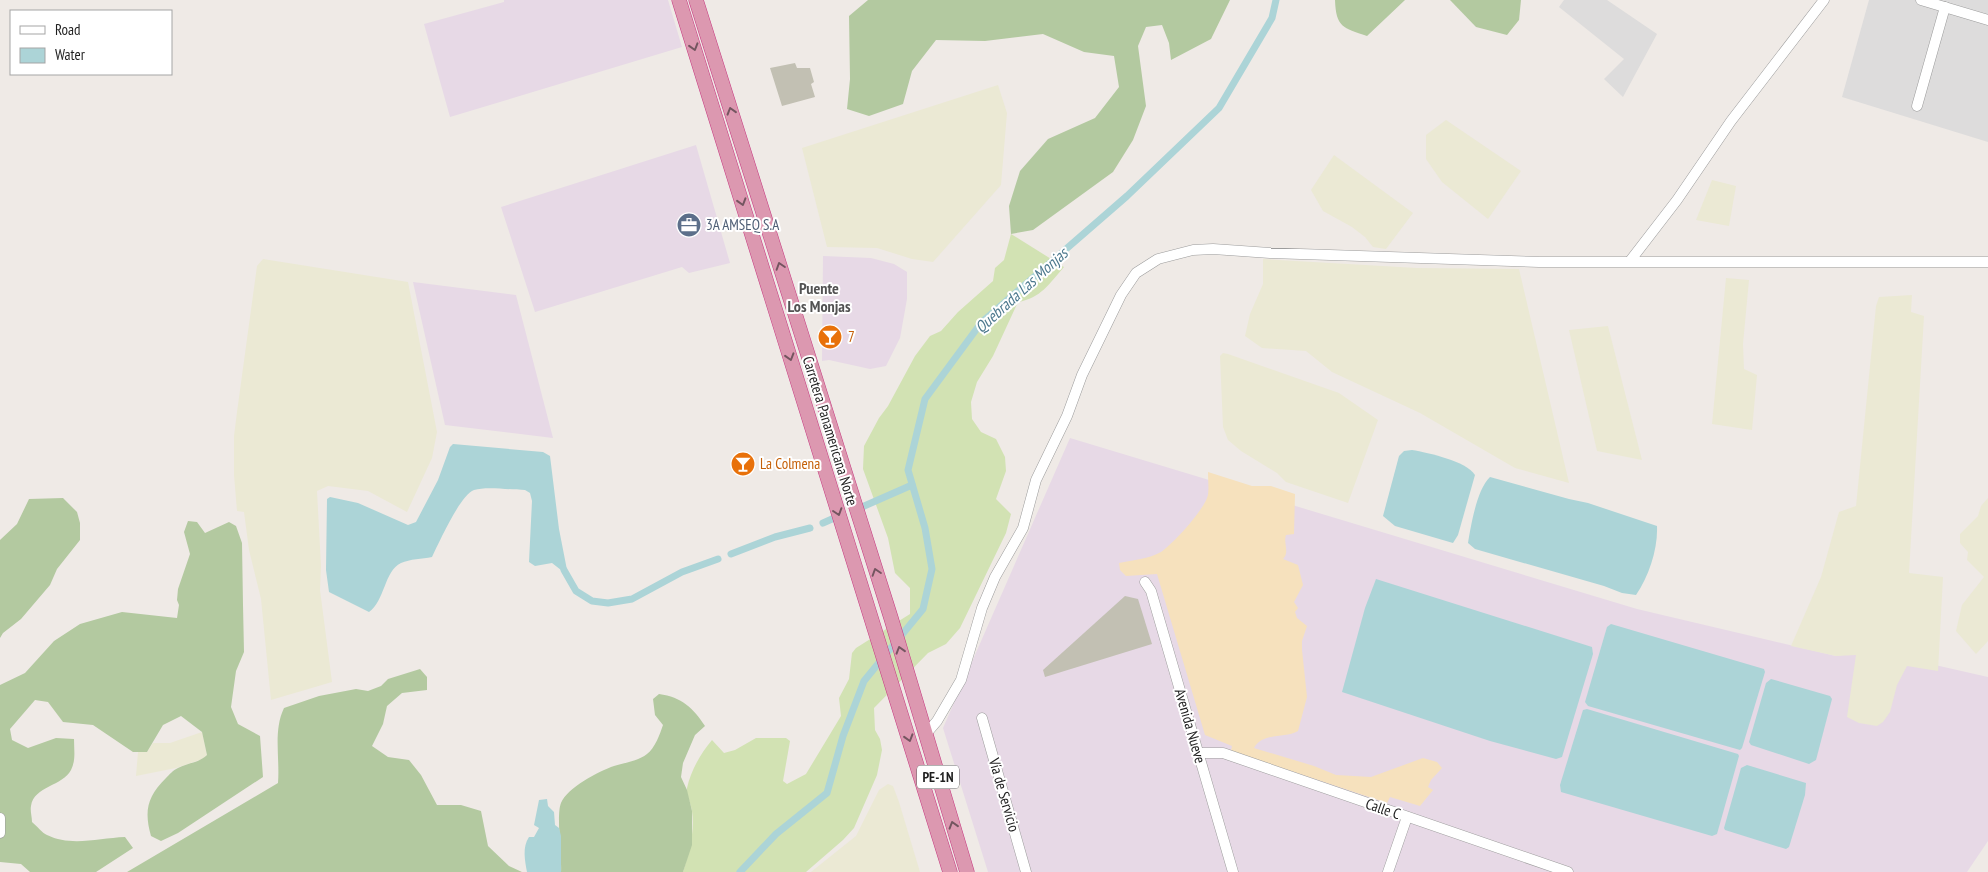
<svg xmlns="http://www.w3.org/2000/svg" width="1988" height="872" font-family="'PT Sans Narrow',sans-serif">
<rect width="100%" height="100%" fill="#efeae6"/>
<g fill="#dddcdc">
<path d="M1564 0H1607L1657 34 1623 97 1604 79 1624 59 1559 7Z"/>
<path d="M1869 0H1988V142L1842 97Z"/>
</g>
<g fill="#e7d9e6">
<path d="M504 0H668L682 47 450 117 424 24 504 2Z"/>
<path d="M696 145 730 263 689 273 682 267 535 312 501 207Z"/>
<path d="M823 256 871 258 894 264 907 272V299L900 338 886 366 870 369 829 360 822 361Z"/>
<path d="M413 282 516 295 553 438 445 425Z"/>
<path d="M1070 438 1637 609 1836 656 1848 654 1935 665 1988 677V841L1967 872H988L943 728Z"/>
</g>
<g fill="#c2c0b3">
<path d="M795 63 797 68H810L814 82 811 84 815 97 782 106 770 68Z"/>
<path d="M1125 596 1138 599 1152 644 1045 677 1043 670Z"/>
</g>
<g fill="#ebe9d4">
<path d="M998 85 1007 113 1001 185 933 262 912 259 877 248 827 247 802 148Z"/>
<path d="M1446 120 1521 171 1488 219 1442 182 1426 159V135Z"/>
<path d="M1334 155 1413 213 1386 249 1373 247 1365 237 1352 227 1323 211 1311 190Z"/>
<path d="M1712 180 1736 186 1729 226 1696 220Z"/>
<path d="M263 259 408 282 437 432 432 458 407 512 368 491 328 486 317 491 321 566 320 590 332 682 271 700 261 599 249 550 244 512 237 511 234 475V436L237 412 257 266Z"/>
<path d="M1263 259 1417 268 1519 269 1569 483 1515 468 1420 413 1332 372 1306 351 1262 348 1245 336 1250 314 1263 284Z"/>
<path d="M1726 278 1749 280 1743 344 1744 369 1757 375 1752 430 1712 424Z"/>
<path d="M1912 295 1911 312 1924 316 1909 573 1943 577 1938 671 1907 666 1897 685 1890 712 1883 722 1877 726 1859 723 1847 717 1856 655 1836 656 1791 646 1821 577 1839 512 1856 506 1876 306 1879 297Z"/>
<path d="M1608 326 1642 460 1597 451 1569 330Z"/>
<path d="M1223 353 1228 354 1339 393 1378 420 1348 503 1286 482 1277 473 1241 451 1228 440 1223 427 1220 356Z"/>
<path d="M1988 498V641L1976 654 1956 631 1962 605 1984 577 1967 560 1968 552 1960 543V534L1978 516 1981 506Z"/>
<path d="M202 732 207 755 203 759 176 768 136 776 138 752H147L153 743H170Z"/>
<path d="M888 784 893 786 899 802 920 872H811L856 836 879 790Z"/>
</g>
<path fill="#d2e2b3" d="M1011 234 1064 267C1049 284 1041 298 1018 302L993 356 977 382 971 402 972 419 981 432 996 439 1005 457 1006 471 996 499 1011 514 1006 533 960 628 946 644 928 653 874 708 875 730 880 739 882 750 877 775 854 828 843 840 806 872H683C689 852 695 832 692 811 691 803 686 795 687 788 691 770 701 753 712 740L724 753 735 750 756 738H786L790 741 783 781 787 784 806 774 841 716 839 698 849 679 852 653 856 648 910 614V588L895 573 888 538 863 469 864 446 879 418 888 406 915 356 930 336 941 331 958 312 993 281 995 268 1004 260Z"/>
<g fill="#b3c9a0">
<path d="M868 0H1230L1211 39 1171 60 1169 43 1162 25 1146 27 1138 46 1146 106 1133 140 1113 172 1033 230 1011 234 1009 206 1020 171 1048 139 1095 118 1119 87 1114 56 1084 52 1043 34 985 41 936 40 912 71 903 104 869 116 847 109 850 79 849 16Z"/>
<path d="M1335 0H1405L1367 36C1343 28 1336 27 1335 0Z"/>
<path d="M1450 0H1521L1519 20 1507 35 1476 27Z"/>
<path d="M63 498 77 512 80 523V540L57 569 50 585 21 619 3 633 0 638V540L17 524 29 499Z"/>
<path d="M188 521 197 522 205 533 229 522 236 526 242 543 243 605 244 652 236 671 231 707 238 724 260 736 263 777 178 833 161 841 151 836C144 811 147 797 166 778 169 775 173 770 178 768 187 763 199 763 207 755L202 732 181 716 163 725 147 752H133L93 725 63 722 48 702 35 700 10 729 12 740 28 748 56 738 74 739C74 750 76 760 71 770 63 786 34 786 31 806 30 811 32 817 32 822 37 826 42 833 47 835 71 847 99 838 125 837L133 848 96 872H30L21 864 0 862V685L25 673 54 641 80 624 122 612 177 618 179 605 177 600 178 589 190 554 184 532Z"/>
<path d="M420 669 427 677V690L402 693 387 706 383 724 372 746 388 757 409 760 421 775 437 805H461L481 811 488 846 509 866 522 872H127L278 783C280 758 273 731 284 708L319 696 356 689 368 691 381 686 388 679Z"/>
<path d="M659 694C682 697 693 708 705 726L695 735 683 763 681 777 687 790 692 811V845L683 872H561C562 856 556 815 561 803 567 788 599 771 614 766 624 763 638 761 647 754 655 748 660 734 663 725L655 715 653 699Z"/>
</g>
<path fill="#f6e1bd" d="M1208 472 1252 486H1271L1295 494 1294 534 1286 535C1283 543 1290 552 1283 559L1298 565 1303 585 1294 602 1298 608 1295 612 1297 618 1307 626 1302 641V650L1307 697 1298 731C1284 739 1263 732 1254 748L1314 766 1336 775 1371 777 1423 758 1437 762 1442 768 1431 780 1428 787 1433 790 1420 806 1390 797 1387 803 1231 751 1232 746 1205 735 1157 574 1126 576 1120 570 1119 563C1133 560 1149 559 1161 552 1173 544 1205 509 1208 495 1209 488 1208 479 1208 472Z"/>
<g fill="#acd4d7">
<path d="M453 444 543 452 550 456 559 529 567 570H561L552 563 535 566 529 562 532 501 530 493 525 490C511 490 487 486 474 490 460 495 439 543 432 557 422 559 410 559 401 563 384 571 385 601 369 612L329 592 326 570 327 499 330 497 358 503 408 525 416 522 438 480 450 447Z"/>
<path d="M1412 450C1429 453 1466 461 1475 475L1458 535 1453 543 1395 526 1383 516 1399 456 1404 451Z"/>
<path d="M1490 477 1569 499 1588 503 1657 526C1658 549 1649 576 1636 595L1622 593 1604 586 1475 549 1468 543C1471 525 1477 489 1490 477Z"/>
<path d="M1376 579 1592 647 1593 654 1562 757 1556 759 1490 741 1342 692 1365 608Z"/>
<path d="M1611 624 1764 669 1765 672 1742 748 1740 750 1588 706 1585 702 1607 627Z"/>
<path d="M1771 679 1830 696 1832 699 1816 760 1809 764 1751 745 1749 742 1766 683Z"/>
<path d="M1587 709 1738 754 1739 756 1717 834 1712 836 1561 792 1560 785 1583 710Z"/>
<path d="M1747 765 1806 783 1805 795 1789 847 1786 849 1725 830 1724 828 1741 768Z"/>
<path d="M547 799 548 806 554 812 555 825 559 828 561 836V872H527C525 861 522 847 529 837H534L539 828 534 825 539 800Z"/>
</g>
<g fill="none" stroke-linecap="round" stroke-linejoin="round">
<g stroke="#acd4d7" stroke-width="7">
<path d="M862 507 912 485"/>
<path d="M823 523 832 519"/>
<path d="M731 554 775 537 810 528"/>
<path d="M564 570 576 591 592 601 608 603 632 599 682 572 718 559"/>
<path d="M740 872 776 834 827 793 843 736 864 681 923 609 932 569 925 528 908 470 925 399 981 323 1127 196 1219 108 1272 18 1276 0"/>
</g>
<defs>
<g id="minor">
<path d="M1921 0 1988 20"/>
<path d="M1917 106 1945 7"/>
<path d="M1630 261 1677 200 1731 121 1824 0"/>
<path d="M1145 582 1151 591 1233 872"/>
<path d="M982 718 1026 872"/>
<path d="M925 735 937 721 961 680 982 608 995 577 1023 528 1036 480 1067 416 1082 375 1121 295 1136 273 1158 259 1193 250 1213 249 1270 253 1539 262H1988"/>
<path d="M1197 753H1223L1568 872"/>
<path d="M0 818V833"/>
<path d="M1388 872 1407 817"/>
</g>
<g id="highway">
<path d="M679 0 950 872"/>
<path d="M696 0 891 618 967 872"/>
</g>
</defs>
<use href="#minor" stroke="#9c9c9c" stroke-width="11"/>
<use href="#highway" stroke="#c63a81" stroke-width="15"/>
<use href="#minor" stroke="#fff" stroke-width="10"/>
<use href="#highway" stroke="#dc98b0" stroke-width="14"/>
</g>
<defs><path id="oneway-chevron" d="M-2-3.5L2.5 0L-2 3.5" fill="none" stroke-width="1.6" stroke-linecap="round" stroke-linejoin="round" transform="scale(1.25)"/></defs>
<g stroke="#745560">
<use href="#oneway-chevron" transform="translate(694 47) rotate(73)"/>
<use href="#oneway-chevron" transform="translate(731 111) rotate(-107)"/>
<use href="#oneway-chevron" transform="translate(742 202) rotate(73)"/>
<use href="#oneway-chevron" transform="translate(780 266) rotate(-108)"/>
<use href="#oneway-chevron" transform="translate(790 357) rotate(73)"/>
<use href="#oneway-chevron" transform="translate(838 512) rotate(72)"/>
<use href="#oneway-chevron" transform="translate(876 572) rotate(-108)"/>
<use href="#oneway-chevron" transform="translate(900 650) rotate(-107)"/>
<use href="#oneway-chevron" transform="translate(909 738) rotate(73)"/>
<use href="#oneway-chevron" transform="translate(953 825) rotate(-107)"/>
</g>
<defs>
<symbol id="office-disc" viewBox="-11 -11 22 22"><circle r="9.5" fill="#5c6f8a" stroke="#fff"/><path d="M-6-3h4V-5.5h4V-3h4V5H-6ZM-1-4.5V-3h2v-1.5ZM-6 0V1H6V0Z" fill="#fff"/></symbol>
<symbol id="bar-disc" viewBox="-11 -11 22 22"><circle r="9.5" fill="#e8710a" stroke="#fff"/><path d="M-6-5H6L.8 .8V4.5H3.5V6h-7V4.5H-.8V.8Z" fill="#fff"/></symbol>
</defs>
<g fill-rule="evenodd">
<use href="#office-disc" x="675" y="211" width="28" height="28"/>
<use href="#bar-disc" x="816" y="323" width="28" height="28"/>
<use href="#bar-disc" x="729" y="450" width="28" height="28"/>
</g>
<g text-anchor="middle" stroke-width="4" stroke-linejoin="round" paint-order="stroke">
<rect fill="#fff" stroke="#626262" stroke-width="1" x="917" y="765.5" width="42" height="23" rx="4"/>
<g font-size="14" font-weight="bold" fill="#1f1f1f">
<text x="938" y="782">PE-1N</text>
</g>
<g font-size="15" fill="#4e5e75" stroke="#fff" text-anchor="start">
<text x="706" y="230">3A AMSEQ S.A</text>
</g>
<g font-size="15" fill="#c56008" stroke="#fff" text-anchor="start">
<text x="848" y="342">7</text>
<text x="760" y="469">La Colmena</text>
</g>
<g font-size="15" fill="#1f1f1f" stroke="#fff">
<text transform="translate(830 431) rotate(73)" y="5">Carretera Panamericana Norte</text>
<text transform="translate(1190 726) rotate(74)" y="5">Avenida Nueve</text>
<text transform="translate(1004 795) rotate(74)" y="5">Vía de Servicio</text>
<text transform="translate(1383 809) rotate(19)" y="5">Calle C</text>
</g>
<g font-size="16" font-weight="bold" fill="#525252" stroke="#fff">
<text x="819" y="294">Puente<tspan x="819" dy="18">Los Monjas</tspan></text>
</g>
<g font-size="16" font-style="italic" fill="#4c788d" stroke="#fff">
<text transform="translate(1021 290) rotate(-42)" y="6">Quebrada Las Monjas</text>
</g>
</g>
<rect x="10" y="10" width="162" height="65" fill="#ffffff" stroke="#a5a5a5"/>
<rect x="20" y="26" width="25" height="8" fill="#ffffff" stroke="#a5a5a5"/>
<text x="55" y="35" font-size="15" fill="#1f1f1f">Road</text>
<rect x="20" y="48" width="25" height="15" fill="#acd4d7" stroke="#a5a5a5"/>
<text x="55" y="60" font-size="15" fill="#1f1f1f">Water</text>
</svg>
